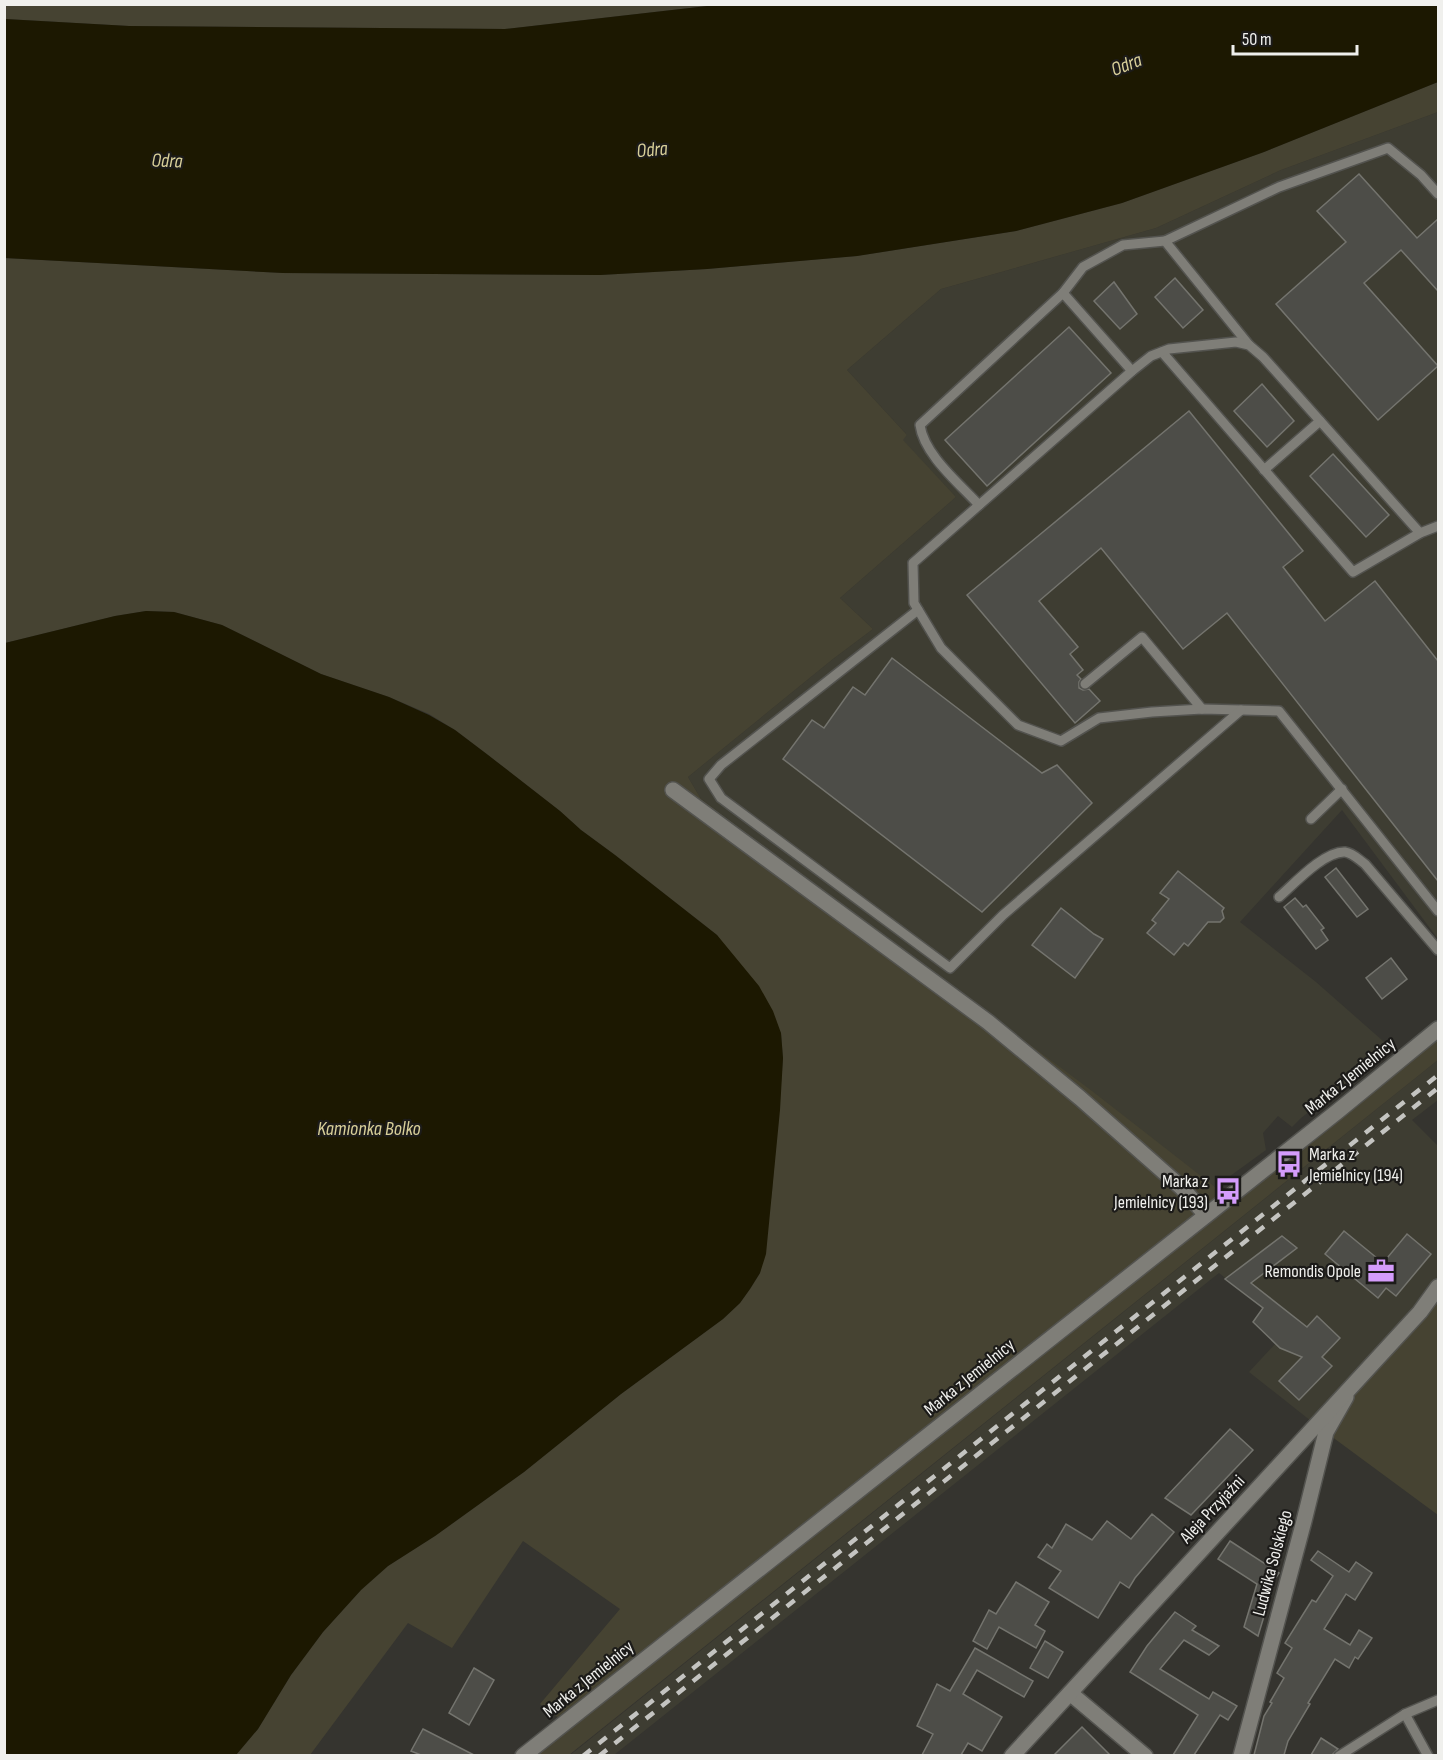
<svg xmlns="http://www.w3.org/2000/svg" width="1443" height="1760" font-family="'Sofia Sans Condensed',sans-serif">
<rect width="100%" height="100%" fill="#35342f"/>
<g fill="#3e3d32">
<path d="M1438 112V939L1342 810 1240 922 1316 982 1391 1048 1301 1118 1292 1127 1278 1116 1263 1133 1266 1150 1215 1187 701 799 688 777 833 659 873 629 840 598 956 497 902 440 907 435 847 370 941 289 1156 228 1281 170Z"/>
<path d="M1438 1060V1100L1412 1120 1438 1146V1287L1316 1425 1249 1372 1289 1329 1219 1273 614 1755 569 1756Z"/>
</g>
<g fill="#464332">
<path d="M4 5H716L505 29 129 26 5 19Z"/>
<path d="M1438 82V112L1281 170 1156 228 941 289 847 370 907 435 903 440 956 497 840 598 873 629 833 659 688 777 701 799 1092 1091 1228 1197 1438 1029V1060L569 1755H523L564 1722 540 1704 620 1609 523 1541 452 1648 408 1623 310 1755H236L258 1729 291 1675 323 1632 361 1590 388 1566 435 1536 524 1472 621 1394 723 1319 740 1303 750 1289 760 1273 772 1192 783 1059 781 1033 717 935 615 855 581 830 560 811 488 755 455 730 429 714 389 697 321 674 222 625 174 612 146 611 115 616 5 643 4 258 283 273 600 275 707 269 857 256 1016 231 1122 203 1264 152Z"/>
<path d="M1438 1287V1515L1316 1425Z"/>
</g>
<g fill="#1c1801">
<path d="M716 5H1438V82L1264 152 1122 203 1016 231 857 256 707 269 600 275 283 273 5 258V19L129 26 505 29Z"/>
<path d="M146 611 174 612 222 625 321 674 389 697 429 715 455 730 488 755 560 811 581 830 615 855 717 935 759 986 773 1011 781 1033 783 1058 780 1110 766 1254 760 1273 750 1289 740 1303 723 1319 621 1394 524 1472 435 1536 388 1566 361 1590 323 1632 291 1675 258 1729 236 1755H5V643L115 616Z"/>
</g>
<g fill="#4d4d48" stroke="#74746e" stroke-width="1.5">
<path d="M1359 174 1417 238 1438 219V291L1401 250 1364 283 1438 366 1378 420 1276 304 1346 242 1317 211Z"/>
<path d="M1175 278 1203 310 1183 328 1155 297Z"/>
<path d="M1114 282 1137 314 1120 329 1094 301Z"/>
<path d="M1069 327 1111 373 987 486 945 440Z"/>
<path d="M1262 384 1294 421 1267 447 1234 411Z"/>
<path d="M1189 411 1303 551 1283 567 1325 621 1375 581 1438 661V881L1227 613 1183 649 1101 548 1039 601 1078 647 1070 654 1083 670 1077 675 1081 679 1079 682V688L1083 690 1089 689 1100 701 1075 723 967 595Z"/>
<path d="M1333 454 1389 515 1366 537 1310 476Z"/>
<path d="M892 658 1042 773 1057 765 1092 803 982 912 783 759 812 720 824 728 853 687 865 695Z"/>
<path d="M1336 868 1368 909 1357 917 1325 877Z"/>
<path d="M1178 871 1224 908 1222 911 1224 918 1220 922H1208L1188 946 1184 943 1174 955 1147 933 1156 923 1152 920 1169 899 1160 893Z"/>
<path d="M1295 898 1303 907 1306 905 1324 928 1321 930 1328 940 1316 949 1284 907Z"/>
<path d="M1061 908 1094 934 1103 939 1075 978 1032 945Z"/>
<path d="M1391 958 1407 979 1382 999 1366 978Z"/>
<path d="M1344 1231 1383 1263 1407 1234 1431 1254 1396 1296 1386 1288 1378 1298 1325 1254Z"/>
<path d="M1282 1236 1297 1248 1251 1283 1307 1327 1317 1316 1340 1338 1322 1357 1332 1366 1299 1400 1279 1381 1302 1357 1280 1348 1253 1322 1263 1308 1225 1279Z"/>
<path d="M1230 1429 1253 1450 1191 1515 1165 1498Z"/>
<path d="M1152 1514 1174 1532 1135 1578 1129 1588 1120 1582 1098 1618 1049 1588 1061 1571 1038 1557 1047 1544 1052 1548 1066 1524 1092 1540 1107 1521 1131 1539Z"/>
<path d="M1230 1541 1279 1573 1260 1601 1268 1603 1258 1636 1244 1627 1257 1584 1218 1559Z"/>
<path d="M1318 1551 1349 1572 1356 1562 1372 1573 1355 1600 1346 1594 1324 1629 1350 1645 1359 1630 1372 1638 1358 1659 1355 1657 1349 1668 1335 1659 1308 1703 1310 1704 1288 1741 1284 1755H1254L1264 1716 1272 1703 1270 1702 1284 1678 1277 1673 1292 1648 1285 1643 1312 1600 1316 1602 1333 1576 1311 1560Z"/>
<path d="M1016 1582 1049 1602 1035 1625 1045 1631 1036 1648 999 1627 987 1649 973 1641 989 1610 996 1614Z"/>
<path d="M1175 1612 1196 1626 1192 1630 1219 1646 1209 1655 1184 1640 1160 1669 1209 1699 1213 1692 1237 1706 1228 1720 1220 1715 1194 1755H1173L1198 1715 1130 1672 1147 1646Z"/>
<path d="M1045 1641 1063 1652 1048 1678 1030 1668Z"/>
<path d="M975 1648 1033 1681 1024 1697 977 1670 963 1694 1002 1717 982 1751 968 1743 961 1755H922L933 1734 917 1726 937 1684 950 1691Z"/>
<path d="M474 1668 494 1680 469 1725 449 1713Z"/>
<path d="M1082 1727 1110 1755H1054Z"/>
<path d="M423 1729 474 1755H421L411 1751Z"/>
<path d="M1321 1738 1338 1749 1332 1755H1311Z"/>
</g>
<g fill="none" stroke-linecap="round" stroke-linejoin="round">
<defs>
<g id="lane">
<path d="M1165 241 1279 187 1388 148 1421 175 1438 194"/>
<path d="M1063 293 1083 267 1123 245 1165 241 1249 345"/>
<path d="M1162 352 1353 572 1420 533 1438 526"/>
<path d="M1264 470 1320 421"/>
<path d="M979 505C960 484 924 455 920 425L1063 293 1132 371"/>
<path d="M1420 533 1263 357 1249 345 1236 342 1169 349 1151 356 1132 371 913 563 914 603 941 648 1018 725 1061 741 1099 718 1152 712 1202 709 1279 711 1438 911"/>
<path d="M918 610 721 765 709 779 721 798 950 968 1003 915 1241 710"/>
<path d="M1085 684 1142 637 1202 709"/>
<path d="M1311 819 1342 789"/>
<path d="M1279 897C1294 884 1324 851 1345 852 1353 853 1359 860 1365 864L1438 950"/>
<path d="M1405 1714 1428 1756"/>
<path d="M1339 1756 1405 1714 1438 1700"/>
</g>
<g id="street">
<path d="M673 790 988 1022 1080 1098 1182 1188 1206 1215"/>
<path d="M1070 1693 1145 1756"/>
<path d="M1241 1756 1304 1521 1326 1432 1346 1397"/>
</g>
<g id="secondary">
<path d="M523 1756 1338 1111 1438 1029"/>
<path d="M1012 1756 1420 1312 1438 1287"/>
</g>
</defs>
<use href="#lane" stroke="#53534f" stroke-width="12"/>
<use href="#street" stroke="#53534f" stroke-width="18"/>
<use href="#secondary" stroke="#53534f" stroke-width="18"/>
<use href="#lane" stroke="#7f7e78" stroke-width="9"/>
<use href="#street" stroke="#7f7e78" stroke-width="15"/>
<use href="#secondary" stroke="#7f7e78" stroke-width="15"/>
<g stroke="#c4c4c1" stroke-width="4.5" stroke-dasharray="10 10" stroke-linecap="butt">
<path d="M583 1756 1438 1075"/>
<path d="M599 1756 1438 1088"/>
</g>
</g>
<defs>
<symbol id="bus-bare" viewBox="-9 -9 18 18"><path d="M-5-6H5V4H4V6H2V4H-2V6H-4V4H-5ZM-3.5-4V0h7V-4ZM-3.5 1.2v1.5H-2V1.2ZM2 1.2v1.5H3.5V1.2Z" fill="#d49cfb" stroke="#1c1b19" stroke-width="2.5" paint-order="stroke"/></symbol>
<symbol id="office-bare" viewBox="-9 -9 18 18"><path d="M-6-3h4V-5.5h4V-3h4V5H-6ZM-1-4.5V-3h2v-1.5ZM-6 0V1H6V0Z" fill="#d49cfb" stroke="#1c1b19" stroke-width="2.5" paint-order="stroke"/></symbol>
</defs>
<g fill-rule="evenodd">
<use href="#bus-bare" x="1270" y="1145" width="38" height="38"/>
<use href="#bus-bare" x="1209" y="1172" width="38" height="38"/>
<use href="#office-bare" x="1362" y="1252" width="38" height="38"/>
</g>
<g text-anchor="middle" stroke-width="4.5" stroke-linejoin="round" paint-order="stroke">
<g font-size="18" fill="#f0f0ed" stroke="#1c1b19">
<text transform="translate(1350 1076) rotate(-39)" y="6">Marka z Jemielnicy</text>
<text transform="translate(969 1377) rotate(-39)" y="6">Marka z Jemielnicy</text>
<text transform="translate(1212 1509) rotate(-47)" y="6">Aleja Przyjaźni</text>
<text transform="translate(1272 1563) rotate(-75)" y="6">Ludwika Solskiego</text>
<text transform="translate(588 1679) rotate(-39)" y="6">Marka z Jemielnicy</text>
</g>
<g font-size="18" fill="#f0f0ed" stroke="#1c1b19" text-anchor="end">
<text x="1309" y="1160" text-anchor="start">Marka z<tspan x="1309" dy="21">Jemielnicy (194)</tspan></text>
<text x="1208" y="1187">Marka z<tspan x="1208" dy="21">Jemielnicy (193)</tspan></text>
<text x="1361" y="1277">Remondis Opole</text>
</g>
<g font-size="20" font-style="italic" fill="#d8cf99" stroke="#1c1b19">
<text transform="translate(1126 64) rotate(-21)" y="7">Odra</text>
<text transform="translate(652 149) rotate(-5)" y="7">Odra</text>
<text transform="translate(167 160) rotate(2)" y="7">Odra</text>
<text x="369" y="1135">Kamionka Bolko</text>
</g>
</g>
<rect width="1443" height="1760" fill="none" stroke="#f0f0ed" stroke-width="12"/>
<path d="M1233 45v9h124v-9" fill="none" stroke="#f0f0ed" stroke-width="3"/>
<text x="1242" y="45" font-size="18" fill="#f0f0ed" stroke="#1c1b19" stroke-width="4.5" paint-order="stroke">50 m</text>
</svg>
